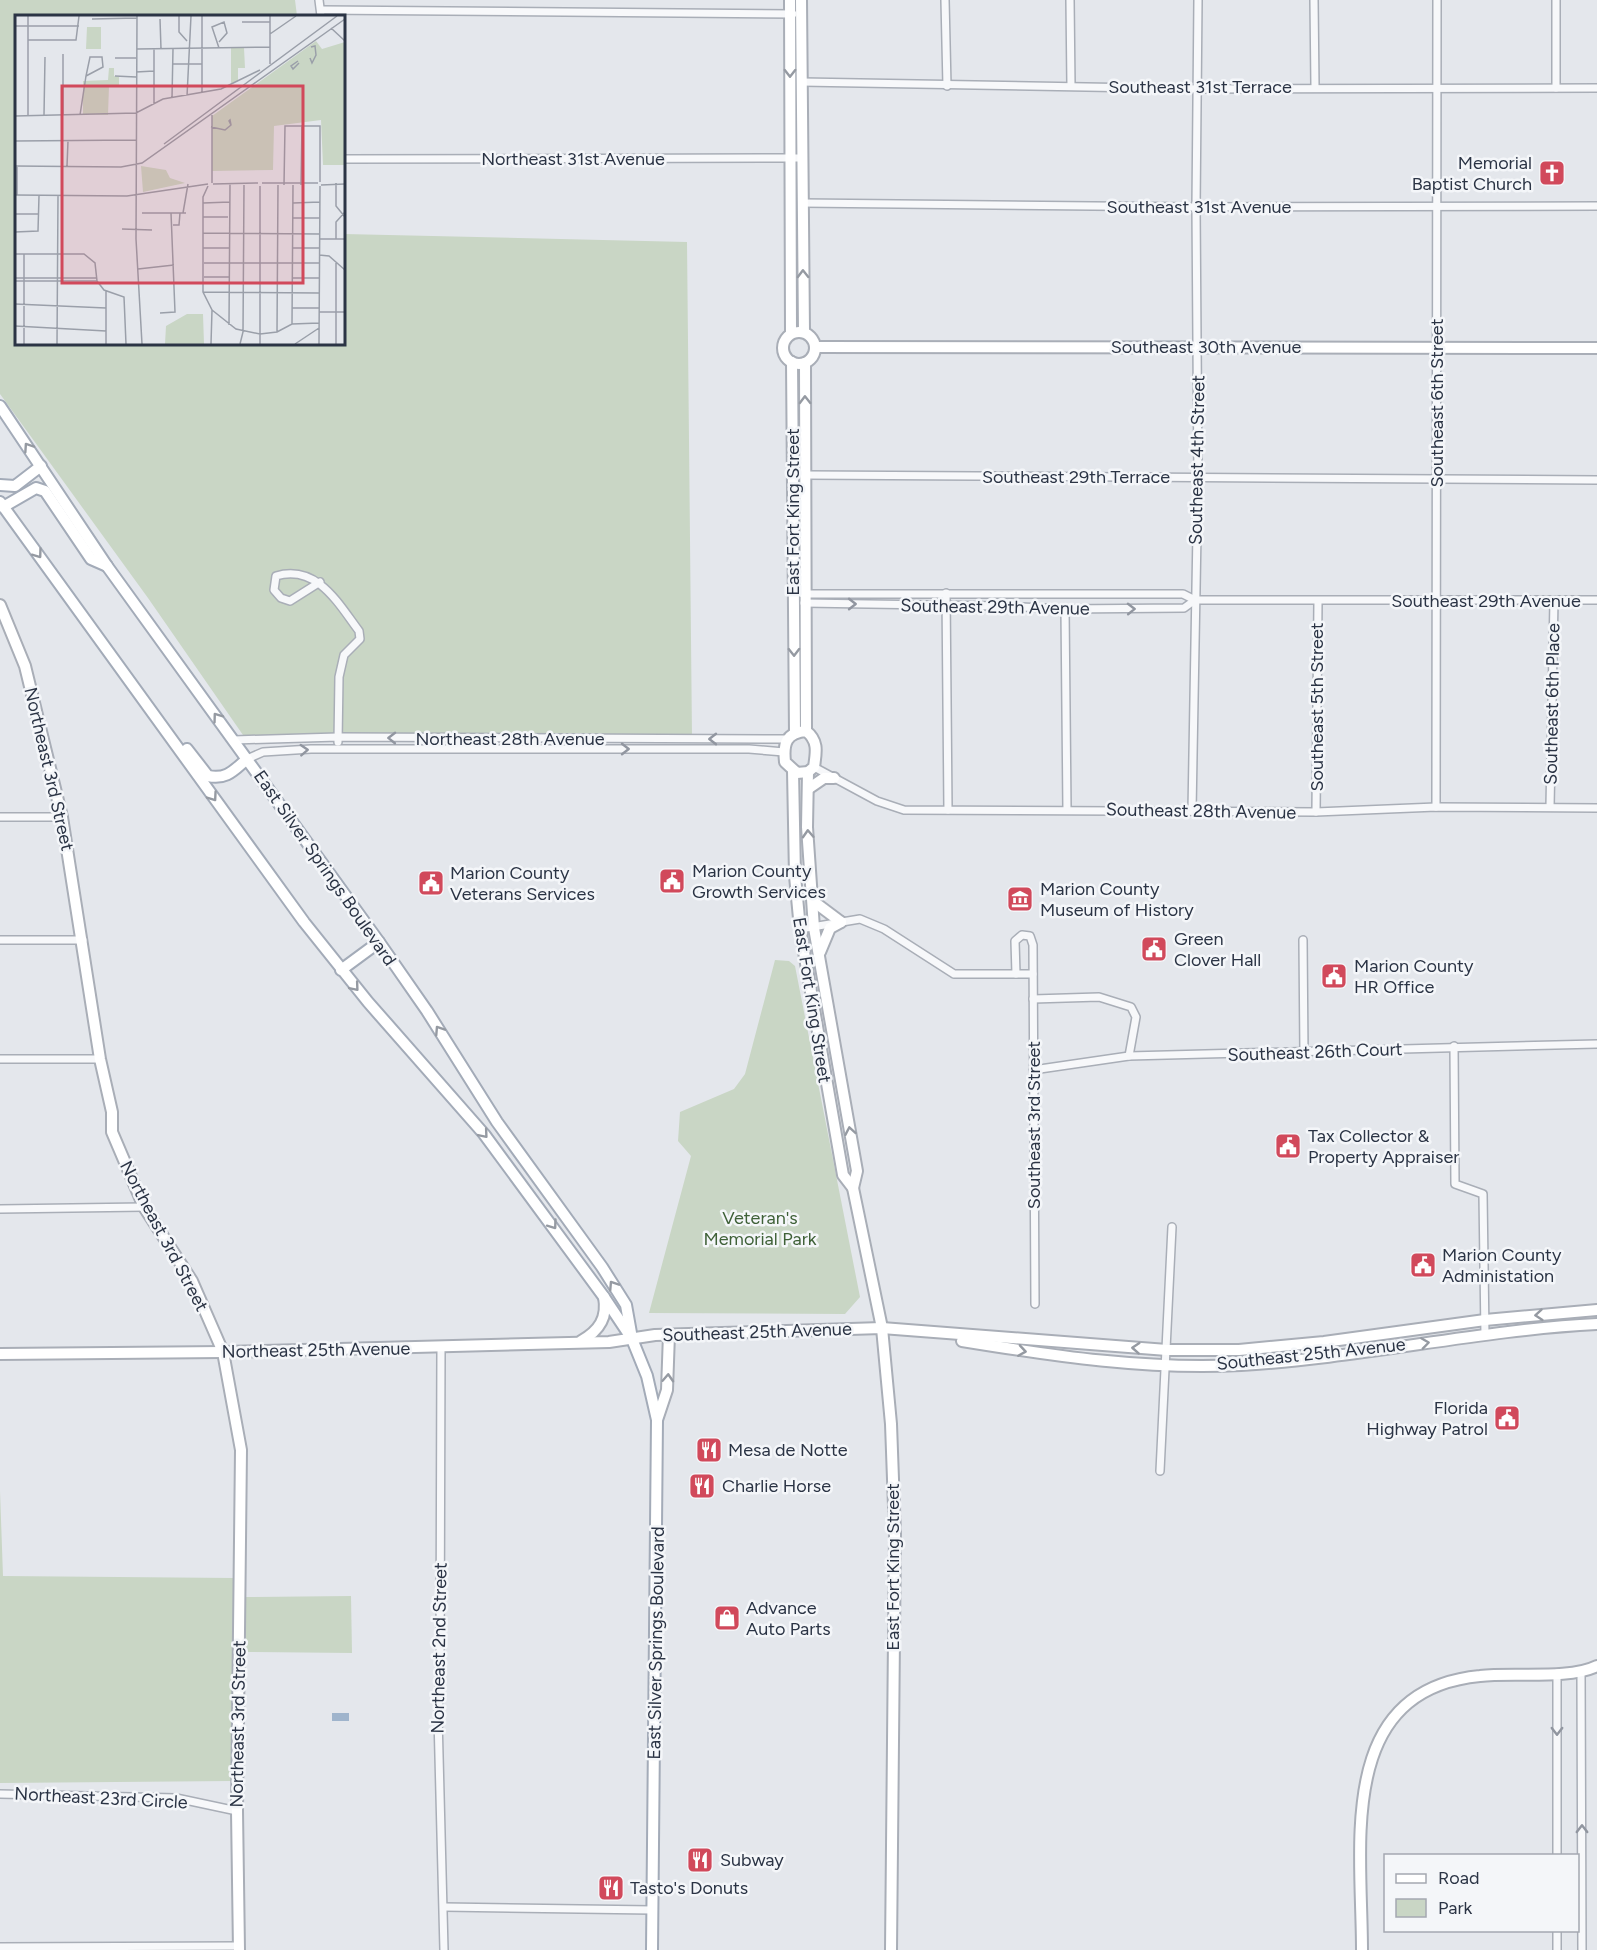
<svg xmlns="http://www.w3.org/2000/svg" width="1597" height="1950" font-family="Figtree,sans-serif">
<rect width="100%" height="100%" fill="#e4e7ec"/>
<g fill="#c9d6c5">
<path d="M0 0H295L297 16H16V344H344V234L687 242 692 737 243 735 148 598 0 394Z"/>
<path d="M775 960 789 961 795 966 860 1297 845 1314 649 1313 691 1156 678 1141 680 1112 734 1089 745 1074Z"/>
<path d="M0 1491 3 1576 234 1578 232 1781 0 1783Z"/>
<path d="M351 1596 352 1653 244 1652V1597Z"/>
</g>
<rect fill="#9fb4cc" x="332" y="1713" width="17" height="8"/>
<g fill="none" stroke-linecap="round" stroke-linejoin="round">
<defs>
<g id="street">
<path d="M319 0 321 16"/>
<path d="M945 0 947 86"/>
<path d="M1070 0 1071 86"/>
<path d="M1314 0 1315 86"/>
<path d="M321 10 793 14"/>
<path d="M802 82 1198 89 1597 88"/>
<path d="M1556 88V0"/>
<path d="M344 159 803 158"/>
<path d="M802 203 1196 207 1597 206"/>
<path d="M806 475 1597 480"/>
<path d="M320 582 290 601 281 598 274 590 276 576C317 564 338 603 359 631L360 639 344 655 339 677 338 742"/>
<path d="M946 593 948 810"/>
<path d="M803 594H1183L1195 600H1597"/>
<path d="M804 603 997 606 1065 609 1184 608 1195 600"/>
<path d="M1065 609 1067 810"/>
<path d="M234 740 338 737 787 739"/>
<path d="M247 759 263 752 311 749H749L784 752"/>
<path d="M814 767 877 801 904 810 1316 812 1436 807 1597 808"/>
<path d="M1436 807 1437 0"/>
<path d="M1550 807 1554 600"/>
<path d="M1192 811 1198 477 1196 207 1198 0"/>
<path d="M1316 812 1318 601"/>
<path d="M0 817H62"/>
<path d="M800 929 860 919 884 929 954 974H1033"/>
<path d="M0 940H83"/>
<path d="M1303 940 1304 1054"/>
<path d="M1016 974 1015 941 1022 935 1030 936 1033 945 1035 1304"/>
<path d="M1033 999 1099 997 1131 1007 1136 1017 1129 1056"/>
<path d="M1454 1046 1455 1184 1483 1194 1485 1335"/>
<path d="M0 1059H100"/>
<path d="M1033 1070 1129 1056 1597 1044"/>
<path d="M0 1209 144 1207"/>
<path d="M441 1347 440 1661 438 1717 444 1950"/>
<path d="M1160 1471 1172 1227"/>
<path d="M1557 1673V1856"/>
<path d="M1581 1673 1582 1950"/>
<path d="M0 1794 176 1798 237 1811"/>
<path d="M444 1907 652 1910"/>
<path d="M1557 1930V1950"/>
<path d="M0 1947 239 1946"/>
</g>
<g id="secondary">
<path d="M790 0 791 333"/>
<path d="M801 0 804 332"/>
<circle cx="799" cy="348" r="16"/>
<path d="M815 347 1597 348"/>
<path d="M792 362 795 733"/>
<path d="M805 363 806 731"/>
<path d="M0 605 25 666 62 817 100 1059 112 1112V1132L144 1207 192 1281 223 1352 241 1450 237 1811 239 1950"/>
<path d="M806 731C819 741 816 753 814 767L808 772 797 773 785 762C783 743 786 733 806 731Z"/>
<path d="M793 771 795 876 800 929 843 1175 853 1188 882 1328 891 1424 895 1534 891 1950"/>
<path d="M808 772 807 827 814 928 857 1171 853 1188"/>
<path d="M808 789 824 778H834"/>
<path d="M813 901 841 922"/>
<path d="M820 952 830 928 841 922"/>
<path d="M581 1341C599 1331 608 1318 604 1297"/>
<path d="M962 1341C1054 1356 1148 1370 1241 1365 1361 1358 1478 1330 1597 1324"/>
<path d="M0 1354 223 1352 609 1342 655 1335 882 1328 1167 1350H1239L1324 1342 1485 1320 1597 1310"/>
<path d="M657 1420 667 1390 669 1334"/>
<path d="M1362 1950C1362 1845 1335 1690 1480 1676 1513 1672 1569 1680 1597 1666"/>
</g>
<g id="primary">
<path d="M0 406 107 566 379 942 427 1011 497 1122 602 1267 626 1305 631 1333"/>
<path d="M0 485 15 486 41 466"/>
<path d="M0 502 304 922 368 1002 484 1134 604 1297 632 1339 647 1376 657 1420 652 1950"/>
<path d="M3 507 36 488 45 491 91 559 107 566"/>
<path d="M187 749 208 776C227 780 234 770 247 759"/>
<path d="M341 970 379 942"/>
</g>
</defs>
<use href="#street" stroke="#a9aeb7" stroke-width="10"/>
<use href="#secondary" stroke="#a9aeb7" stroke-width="14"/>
<use href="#primary" stroke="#a3abb8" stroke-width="14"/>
<use href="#street" stroke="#f7f8fa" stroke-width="7"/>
<use href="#secondary" stroke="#fff" stroke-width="10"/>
<use href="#primary" stroke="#fff" stroke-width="10"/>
</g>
<defs><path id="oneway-chevron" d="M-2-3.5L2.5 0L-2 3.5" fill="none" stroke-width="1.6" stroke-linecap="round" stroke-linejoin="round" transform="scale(1.5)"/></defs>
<g stroke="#959aa2">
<use href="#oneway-chevron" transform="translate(790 73) rotate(90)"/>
<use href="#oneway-chevron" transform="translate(803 274) rotate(-91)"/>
<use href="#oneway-chevron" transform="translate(805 400) rotate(-91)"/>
<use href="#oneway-chevron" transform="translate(28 447) rotate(-124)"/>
<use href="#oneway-chevron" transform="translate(38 554) rotate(54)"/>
<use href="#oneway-chevron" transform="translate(794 652) rotate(89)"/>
<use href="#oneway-chevron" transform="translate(217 717) rotate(-126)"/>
<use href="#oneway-chevron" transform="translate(213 797) rotate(55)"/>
<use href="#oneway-chevron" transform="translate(808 834) rotate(-93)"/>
<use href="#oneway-chevron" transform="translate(355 987) rotate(50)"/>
<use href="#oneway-chevron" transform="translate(439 1030) rotate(-123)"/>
<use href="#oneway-chevron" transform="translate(850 1131) rotate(-100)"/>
<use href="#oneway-chevron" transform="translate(484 1134) rotate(50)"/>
<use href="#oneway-chevron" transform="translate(553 1225) rotate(54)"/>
<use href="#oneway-chevron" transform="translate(613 1285) rotate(-123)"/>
<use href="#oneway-chevron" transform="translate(1539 1315) rotate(175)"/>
<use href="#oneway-chevron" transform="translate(1425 1343) rotate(-8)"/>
<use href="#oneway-chevron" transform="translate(1136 1348) rotate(-176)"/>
<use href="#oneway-chevron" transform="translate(1022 1351) rotate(9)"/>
<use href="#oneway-chevron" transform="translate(668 1378) rotate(-87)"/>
</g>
<g stroke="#9196a0">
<use href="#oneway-chevron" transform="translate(852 604)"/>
<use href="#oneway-chevron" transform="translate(1131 609) rotate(-1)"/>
<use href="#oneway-chevron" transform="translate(392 738) rotate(-179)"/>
<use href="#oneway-chevron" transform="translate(713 739) rotate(180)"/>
<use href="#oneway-chevron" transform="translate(625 749)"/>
<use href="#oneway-chevron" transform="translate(304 750) rotate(-3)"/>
<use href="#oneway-chevron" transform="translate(1557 1731) rotate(90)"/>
<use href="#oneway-chevron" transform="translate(1582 1829) rotate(-90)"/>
</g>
<defs>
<symbol id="church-square" viewBox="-11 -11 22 22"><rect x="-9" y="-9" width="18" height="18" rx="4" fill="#d1495b" stroke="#f4f6f9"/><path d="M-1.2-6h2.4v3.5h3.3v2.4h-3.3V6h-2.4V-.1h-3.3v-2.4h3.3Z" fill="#fff"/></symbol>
<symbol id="civic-square" viewBox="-11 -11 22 22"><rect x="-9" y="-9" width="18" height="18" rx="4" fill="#d1495b" stroke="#f4f6f9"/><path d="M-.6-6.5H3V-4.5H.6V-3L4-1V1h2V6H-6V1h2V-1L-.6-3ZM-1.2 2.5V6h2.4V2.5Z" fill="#fff"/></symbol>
<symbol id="museum-square" viewBox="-11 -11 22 22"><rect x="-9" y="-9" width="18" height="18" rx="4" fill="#d1495b" stroke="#f4f6f9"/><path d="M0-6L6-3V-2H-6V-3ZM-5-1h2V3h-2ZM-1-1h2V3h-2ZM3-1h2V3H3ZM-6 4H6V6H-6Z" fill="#fff"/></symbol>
<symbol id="restaurant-square" viewBox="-11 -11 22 22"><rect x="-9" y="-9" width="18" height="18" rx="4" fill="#d1495b" stroke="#f4f6f9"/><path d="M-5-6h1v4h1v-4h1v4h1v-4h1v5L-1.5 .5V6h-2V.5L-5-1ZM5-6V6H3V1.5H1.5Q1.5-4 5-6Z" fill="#fff"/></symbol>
<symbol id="shop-square" viewBox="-11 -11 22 22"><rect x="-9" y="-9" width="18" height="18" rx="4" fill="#d1495b" stroke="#f4f6f9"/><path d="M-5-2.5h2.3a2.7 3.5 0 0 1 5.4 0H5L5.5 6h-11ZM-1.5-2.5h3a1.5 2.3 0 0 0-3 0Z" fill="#fff"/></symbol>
</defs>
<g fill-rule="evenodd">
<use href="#church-square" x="1537" y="158" width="30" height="30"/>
<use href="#civic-square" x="657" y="866" width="30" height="30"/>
<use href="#civic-square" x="416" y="868" width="30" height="30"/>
<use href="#museum-square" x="1005" y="884" width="30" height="30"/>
<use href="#civic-square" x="1139" y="934" width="30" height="30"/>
<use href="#civic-square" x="1319" y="961" width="30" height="30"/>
<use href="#civic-square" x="1273" y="1131" width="30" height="30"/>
<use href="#civic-square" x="1408" y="1250" width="30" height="30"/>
<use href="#civic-square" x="1492" y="1403" width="30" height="30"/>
<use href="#restaurant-square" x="694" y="1435" width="30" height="30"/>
<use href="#restaurant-square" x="687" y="1471" width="30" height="30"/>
<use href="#shop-square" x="712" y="1603" width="30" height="30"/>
<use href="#restaurant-square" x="685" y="1845" width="30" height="30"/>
<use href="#restaurant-square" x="596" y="1873" width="30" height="30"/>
</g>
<g text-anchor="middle" stroke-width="5" stroke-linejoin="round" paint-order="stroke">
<g font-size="18" fill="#2b3445" stroke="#f4f6f9">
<text x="1200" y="93">Southeast 31st Terrace</text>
<text x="573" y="165">Northeast 31st Avenue</text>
<text x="1199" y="213">Southeast 31st Avenue</text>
<text x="1206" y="353">Southeast 30th Avenue</text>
<text transform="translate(1437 403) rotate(-90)" y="6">Southeast 6th Street</text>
<text transform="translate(1197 460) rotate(-89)" y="6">Southeast 4th Street</text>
<text x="1076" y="483">Southeast 29th Terrace</text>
<text transform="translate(793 512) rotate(-90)" y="6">East Fort King Street</text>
<text x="1486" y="607">Southeast 29th Avenue</text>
<text transform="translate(995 607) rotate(1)" y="6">Southeast 29th Avenue</text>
<text transform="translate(1552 704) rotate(-89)" y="6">Southeast 6th Place</text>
<text transform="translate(1317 707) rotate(-90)" y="6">Southeast 5th Street</text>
<text x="510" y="745">Northeast 28th Avenue</text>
<text transform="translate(49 769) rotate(77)" y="6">Northeast 3rd Street</text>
<text transform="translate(1201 811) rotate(1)" y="6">Southeast 28th Avenue</text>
<text transform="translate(325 868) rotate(55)" y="6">East Silver Springs Boulevard</text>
<text transform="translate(812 1000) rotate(81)" y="6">East Fort King Street</text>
<text transform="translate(1315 1052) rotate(-2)" y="6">Southeast 26th Court</text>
<text transform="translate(1034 1125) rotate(-90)" y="6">Southeast 3rd Street</text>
<text transform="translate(164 1236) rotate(62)" y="6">Northeast 3rd Street</text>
<text transform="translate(757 1332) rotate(-2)" y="6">Southeast 25th Avenue</text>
<text transform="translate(316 1350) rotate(-1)" y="6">Northeast 25th Avenue</text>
<text transform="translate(1311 1354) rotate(-6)" y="6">Southeast 25th Avenue</text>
<text transform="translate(893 1567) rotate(-90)" y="6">East Fort King Street</text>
<text transform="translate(656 1643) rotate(-89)" y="6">East Silver Springs Boulevard</text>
<text transform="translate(439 1648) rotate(-89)" y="6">Northeast 2nd Street</text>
<text transform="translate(238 1724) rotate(-89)" y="6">Northeast 3rd Street</text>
<text transform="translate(101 1798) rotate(3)" y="6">Northeast 23rd Circle</text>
</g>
<g font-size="18" fill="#2b3445" stroke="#f4f6f9" text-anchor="start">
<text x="1532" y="169" text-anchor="end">Memorial<tspan x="1532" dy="21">Baptist Church</tspan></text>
<text x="692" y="877">Marion County<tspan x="692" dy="21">Growth Services</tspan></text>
<text x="450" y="879">Marion County<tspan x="450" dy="21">Veterans Services</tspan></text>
<text x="1040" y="895">Marion County<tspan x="1040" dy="21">Museum of History</tspan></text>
<text x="1174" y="945">Green<tspan x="1174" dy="21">Clover Hall</tspan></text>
<text x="1354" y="972">Marion County<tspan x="1354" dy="21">HR Office</tspan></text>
<text x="1308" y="1142">Tax Collector &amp;<tspan x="1308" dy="21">Property Appraiser</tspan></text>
<text x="1442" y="1261">Marion County<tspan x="1442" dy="21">Administation</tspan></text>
<text x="1488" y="1414" text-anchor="end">Florida<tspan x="1488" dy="21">Highway Patrol</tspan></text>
<text x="728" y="1456">Mesa de Notte</text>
<text x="722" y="1492">Charlie Horse</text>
<text x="746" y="1614">Advance<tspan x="746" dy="21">Auto Parts</tspan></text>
<text x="720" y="1866">Subway</text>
<text x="630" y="1894">Tasto's Donuts</text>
</g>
<g font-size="18" fill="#3f6138" stroke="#f4f6f9">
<text x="760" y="1224">Veteran's<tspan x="760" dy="21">Memorial Park</tspan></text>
</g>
</g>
<g transform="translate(15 15)">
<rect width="330" height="330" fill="#e4e7ec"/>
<path d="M72 12H86V34H71ZM301 26 307 34 330 27V150H308L306 105 259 111 258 155 197 156V101ZM216 33H229L230 53H223V66L216 69ZM94 53H99V61L104 62V71H94L93 100 68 99V66L93 65ZM126 151 151 155 155 163 170 168 128 177ZM172 299H188L189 329H150L151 311Z" fill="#c9d6c5"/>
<path fill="none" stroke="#9a9fa9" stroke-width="1.5" d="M122 1 121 224 127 329M164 1V17L172 26M255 1V49M77 4 122 3M145 4 146 34M227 7H255M0 11H64M316 13 330 26M255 19 281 1M13 25H61L64 1M204 27 212 18 209 7 197 12 204 33M122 34 255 32M139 34V89M48 39V100M75 42H87L88 52 71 61ZM100 43H121M295 43 297 48 301 40 300 31 296 32M283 46 276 51 278 54 284 48M157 49H187M121 57 139 56M100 61 121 62M187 78V1M172 81 176 1M157 83 158 34M13 100V1M29 100 30 42M65 100 71 61M197 100V168M0 101 121 98 148 84 206 74 245 55M196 112 210 115 216 110 215 105 214 106 216 110M0 126 121 125M149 129 322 1M0 151 106 152 127 148 330 4M2 151V180M52 151 53 126M247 168H303M321 168V191L330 202M198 169 243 168M269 170 270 111H305V167M286 170 287 110M306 170 330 169M193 171 188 182V277L197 295 196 329M0 180 112 181 193 169M188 188 215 187M278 188 305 187M127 198H171M168 198 173 169M0 199H24M188 202H213M277 203H305M158 210H164L165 198M107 214 137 215M0 217 23 216 24 181M188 218 305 219M305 224H330M321 224V207L330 197M188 233H214M277 233H304M0 239H69L80 248 82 266M304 240 314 241 330 255M189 248H304M123 254 159 250M189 262H214M0 263H82M277 263H304M0 266H82M82 266 89 275 109 282 111 329M188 277 304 278M0 289 91 293M277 293H304M197 295 221 314 245 319 262 317 277 309 304 308M304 297H330M145 298 160 297 156 198M277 309 278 170M214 310 215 169M0 311 91 316M262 317 263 170M9 329V239M42 329 43 181M91 329V276M225 329 228 317 229 170M245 329V171M280 329 304 313M304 329 305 171M321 329V248"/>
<path fill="#d1495b" fill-opacity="0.15" stroke="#d1495b" stroke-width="3" d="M47 71H288V268H47Z"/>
<rect width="330" height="330" fill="none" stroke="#2b3445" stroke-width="3"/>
</g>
<rect x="1384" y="1854" width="195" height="78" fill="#f4f6f9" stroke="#a4a8b1" stroke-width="1.5"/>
<rect x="1396" y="1874" width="30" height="9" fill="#ffffff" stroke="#a4a8b1" stroke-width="1.5"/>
<text x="1438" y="1884" font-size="18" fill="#2b3445">Road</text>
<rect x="1396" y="1899" width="30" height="18" fill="#c9d6c5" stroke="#a4a8b1" stroke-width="1.5"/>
<text x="1438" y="1914" font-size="18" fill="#2b3445">Park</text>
</svg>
